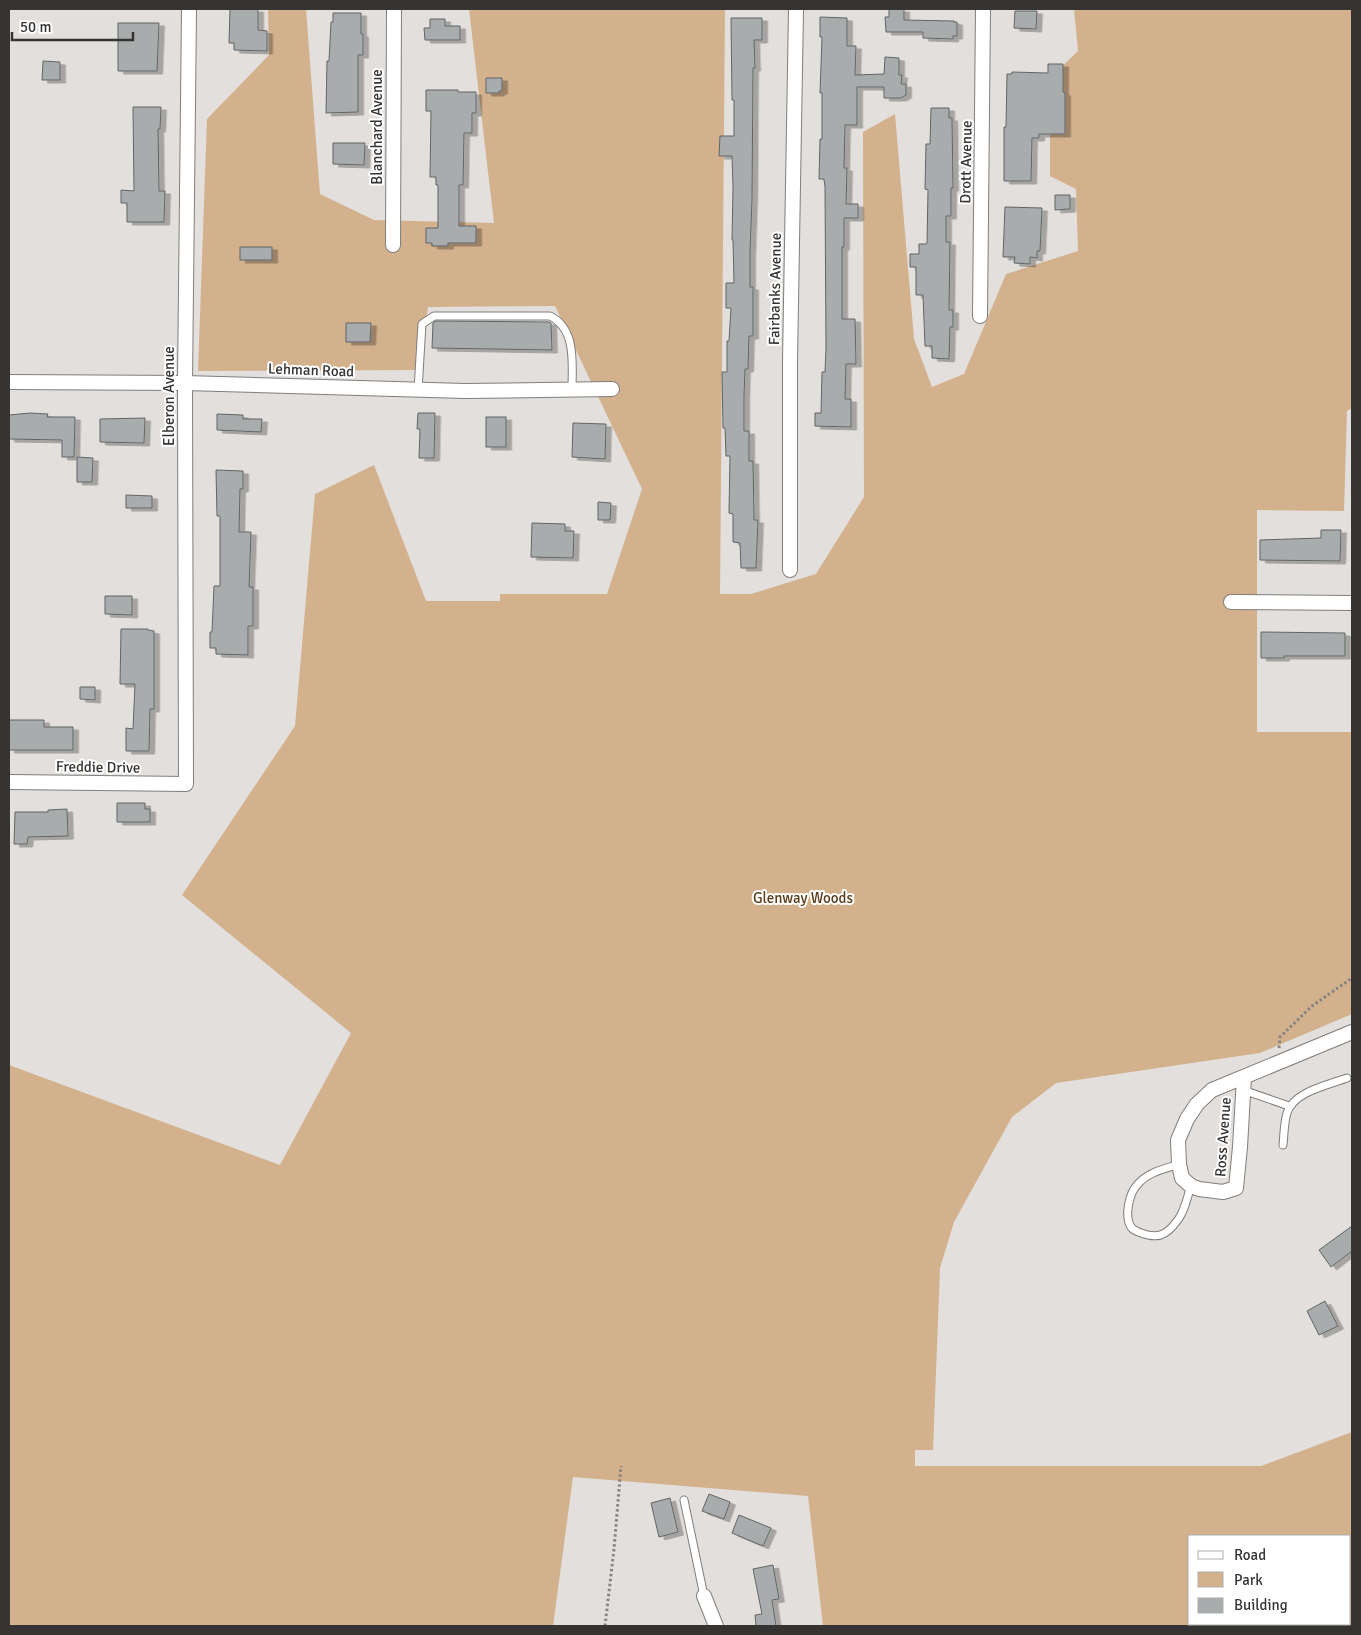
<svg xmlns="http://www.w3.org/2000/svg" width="1361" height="1635" font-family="Signika,sans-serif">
<defs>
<filter id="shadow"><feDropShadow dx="5.5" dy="3" stdDeviation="0" flood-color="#0004"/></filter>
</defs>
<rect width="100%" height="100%" fill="#e2dfdc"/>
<path fill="#d3b18d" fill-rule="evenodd" d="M268 9H306L320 194 374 220 494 223 469 9H725L720 594H751L816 574 864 497 863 132 895 114 914 339 932 387 964 374 1006 274 1078 251 1076 189 1050 176V78L1078 51 1074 9H1352V408L1347 411 1344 511 1257 510V732H1352V1014L1260 1053 1056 1083 1012 1117 954 1222 940 1268 933 1450H915V1466H1261L1352 1432V1626H823L808 1496 573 1477 553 1626H9V1065L280 1165 351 1033 182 895 295 726 315 494 374 465 426 601H500V594H607L642 489 555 306 428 307 418 370 198 371 207 119 269 55ZM1190 1536H1350V1624H1190Z"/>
<g fill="#a8acad" stroke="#616566" filter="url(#shadow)">
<path d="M230 9H258V30L267 31V51L234 50V43H229Z"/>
<path d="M889 9H904V20L954 21V22H957V36H953V39L923 38V32H886L885 17H889Z"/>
<path d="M1015 11H1037L1036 29 1014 28Z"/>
<path d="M333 13H361V34H363V55H358V112L326 113 327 61H329L331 22H333Z"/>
<path d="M820 17 847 18V46H856L855 75 884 74 885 57 899 58V75H902L901 84H906V95L901 98H884V87H857V125H845L844 168H847L846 204H858V218H844V247H842V319H855L856 364H846L845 399H851V427L815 426V413H821L822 372H825L826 348 825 187 824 179H819L820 139H822V93H820L822 37H820Z"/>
<path d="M731 18H762V40H754L755 68H753L752 200 750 253V287H753V336H749L748 369H745L744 396V431H749V461H753L754 520H758L756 568H741L740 543 733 542V514L729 513 730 456H726L725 428H723L722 372H727V341H729L731 308H726V283H734L733 240H732L733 188 732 156H719L720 136H734V100H732Z"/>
<path d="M430 19H445V26H460V40H425L424 28H430Z"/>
<path d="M118 23H159L157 71H118Z"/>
<path d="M43 61 60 62V80H42Z"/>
<path d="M1048 64H1063V92L1065 93V134H1039V138H1032L1031 181H1004V127H1006L1007 74H1012V72L1048 73Z"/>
<path d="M486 78H502V91H499V93H486Z"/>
<path d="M426 90H458V92H476V113H472V133H464L463 185H459V226H476V243H448V246H432V243H426V228H438V185H436V177H430L431 111H426Z"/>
<path d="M133 107H161L160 129H158L159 191H165L164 222H127V203H121V190L134 191Z"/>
<path d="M931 108H949V118H952L953 188H951V216H946V242H950L949 310H953V327H950L949 359 932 358V346H925L923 295H916V267H910V254H919V244H926L927 243 928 190 925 189 926 144H930Z"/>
<path d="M333 143H365L364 165 333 164Z"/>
<path d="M1055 195H1070V209L1055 210Z"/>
<path d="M1005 207 1042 208 1040 251H1037V258L1030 257V264L1014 263 1015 257H1003Z"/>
<rect x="240" y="247" width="32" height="13"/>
<path d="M436 321 549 322 551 323 552 350 432 348 433 323Z"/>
<path d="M346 323H371L370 342H346Z"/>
<path d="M30 413 48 414 47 417H75L74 457H62V440L9 439V415Z"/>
<path d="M418 413H435L434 458H419L420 429H417Z"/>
<path d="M217 414 243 415V419H262L261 432 217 430Z"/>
<rect x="486" y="417" width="20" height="30"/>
<path d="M145 418 144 443 100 442V419Z"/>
<path d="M573 423 606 424 605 459 572 457Z"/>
<path d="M77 457 93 458 92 482H77Z"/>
<path d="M216 470 243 471V489H240L239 532H251L249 587H253V626H248V655L216 654V648H210V632H212L214 586H220V516H217Z"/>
<path d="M126 495 152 496V508H126Z"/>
<path d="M598 502 611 503 610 520H598Z"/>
<path d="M532 523 565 524V531H574L573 558 531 557Z"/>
<path d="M1321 530H1341L1340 561 1260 560V540L1321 538Z"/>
<path d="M105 596H132V615L105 614Z"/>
<path d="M121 629H148V630L154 631V709H150L149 751H126V728L133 729 135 684H120Z"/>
<path d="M1261 632 1345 633V656H1284V658H1261Z"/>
<path d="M80 687H95V700L80 699Z"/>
<path d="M9 720H44V727H73V750H9Z"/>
<path d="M117 803H145V809H150V822H117Z"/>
<path d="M67 809 68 836 28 837 27 844H14L15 812H48V810Z"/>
<path d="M1352 1226V1251L1331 1267 1319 1250Z"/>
<path d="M1325 1301 1338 1326 1319 1335 1307 1311Z"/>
<path d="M709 1494 730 1502 724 1519 702 1511Z"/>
<path d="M670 1498 678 1532 659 1537 651 1503Z"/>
<path d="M739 1515 771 1528 763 1546 732 1533Z"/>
<path d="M773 1565 779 1599 772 1600 776 1626H756L755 1615 762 1614 753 1569Z"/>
</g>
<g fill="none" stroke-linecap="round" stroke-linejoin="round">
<defs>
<g id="lane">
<path d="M418 390 422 324 434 316H550C577 329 572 365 572 390"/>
<path d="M1243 1090 1289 1106"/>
<path d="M1283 1145C1284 1135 1284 1123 1287 1113 1293 1092 1328 1085 1347 1078"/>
<path d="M1179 1164C1165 1169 1148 1172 1138 1184 1129 1193 1124 1216 1131 1227 1133 1230 1138 1232 1141 1233 1157 1239 1166 1236 1177 1221 1185 1212 1187 1197 1191 1186"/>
<path d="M684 1500 704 1596"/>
</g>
<g id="street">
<path d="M393 245 394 9"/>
<path d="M980 316 983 9"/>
<path d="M9 382 185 383 465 391 612 389"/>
<path d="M790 570V361L796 9"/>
<path d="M1231 602 1352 603"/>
<path d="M9 782 186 784 185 383 189 9"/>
<path d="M1244 1077 1240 1147 1236 1188 1223 1192 1199 1189 1191 1186 1182 1178 1179 1164 1178 1140 1187 1119 1197 1104 1212 1090 1352 1032"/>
<path d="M704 1596 716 1626"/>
</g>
</defs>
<use href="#lane" stroke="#817e7b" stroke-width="9"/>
<use href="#street" stroke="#817e7b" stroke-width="16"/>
<g stroke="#868482" stroke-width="3" stroke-dasharray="2.5 2.5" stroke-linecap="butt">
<path d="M1279 1048 1280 1037 1312 1006 1352 978"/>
<path d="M605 1626 614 1549 621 1466"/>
</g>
<use href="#lane" stroke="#fff" stroke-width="7"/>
<use href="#street" stroke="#fff" stroke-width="14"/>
</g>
<g text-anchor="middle" stroke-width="4" stroke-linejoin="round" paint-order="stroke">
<g font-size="15" fill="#353432" stroke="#fff">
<text transform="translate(377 127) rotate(-90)" y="5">Blanchard Avenue</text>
<text transform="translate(966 162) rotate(-89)" y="5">Drott Avenue</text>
<text transform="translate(775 289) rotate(-89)" y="5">Fairbanks Avenue</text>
<text transform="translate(311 370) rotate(2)" y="5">Lehman Road</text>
<text transform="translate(169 396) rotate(-90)" y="5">Elberon Avenue</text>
<text transform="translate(98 767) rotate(1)" y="5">Freddie Drive</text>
<text transform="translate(1223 1137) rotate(-86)" y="5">Ross Avenue</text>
</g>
<g font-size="15" fill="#5a3c19" stroke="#fff">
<text x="803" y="903">Glenway Woods</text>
</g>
</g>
<rect width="1361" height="1635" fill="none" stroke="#353432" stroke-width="20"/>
<rect x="1188" y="1535" width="162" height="90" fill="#ffffff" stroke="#aeaead"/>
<rect x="1198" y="1551" width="25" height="8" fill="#ffffff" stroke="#aeaead"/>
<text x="1234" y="1560" font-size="15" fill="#353432">Road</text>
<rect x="1198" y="1572" width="25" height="15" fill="#d3b18d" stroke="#aeaead"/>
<text x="1234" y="1585" font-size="15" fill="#353432">Park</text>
<rect x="1198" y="1598" width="25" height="15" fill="#a8acad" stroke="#aeaead"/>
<text x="1234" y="1610" font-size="15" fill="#353432">Building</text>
<path d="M12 32v8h121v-8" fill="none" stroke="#353432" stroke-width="2.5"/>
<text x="20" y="32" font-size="15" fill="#353432" stroke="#ffffff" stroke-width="4" paint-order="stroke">50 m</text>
</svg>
